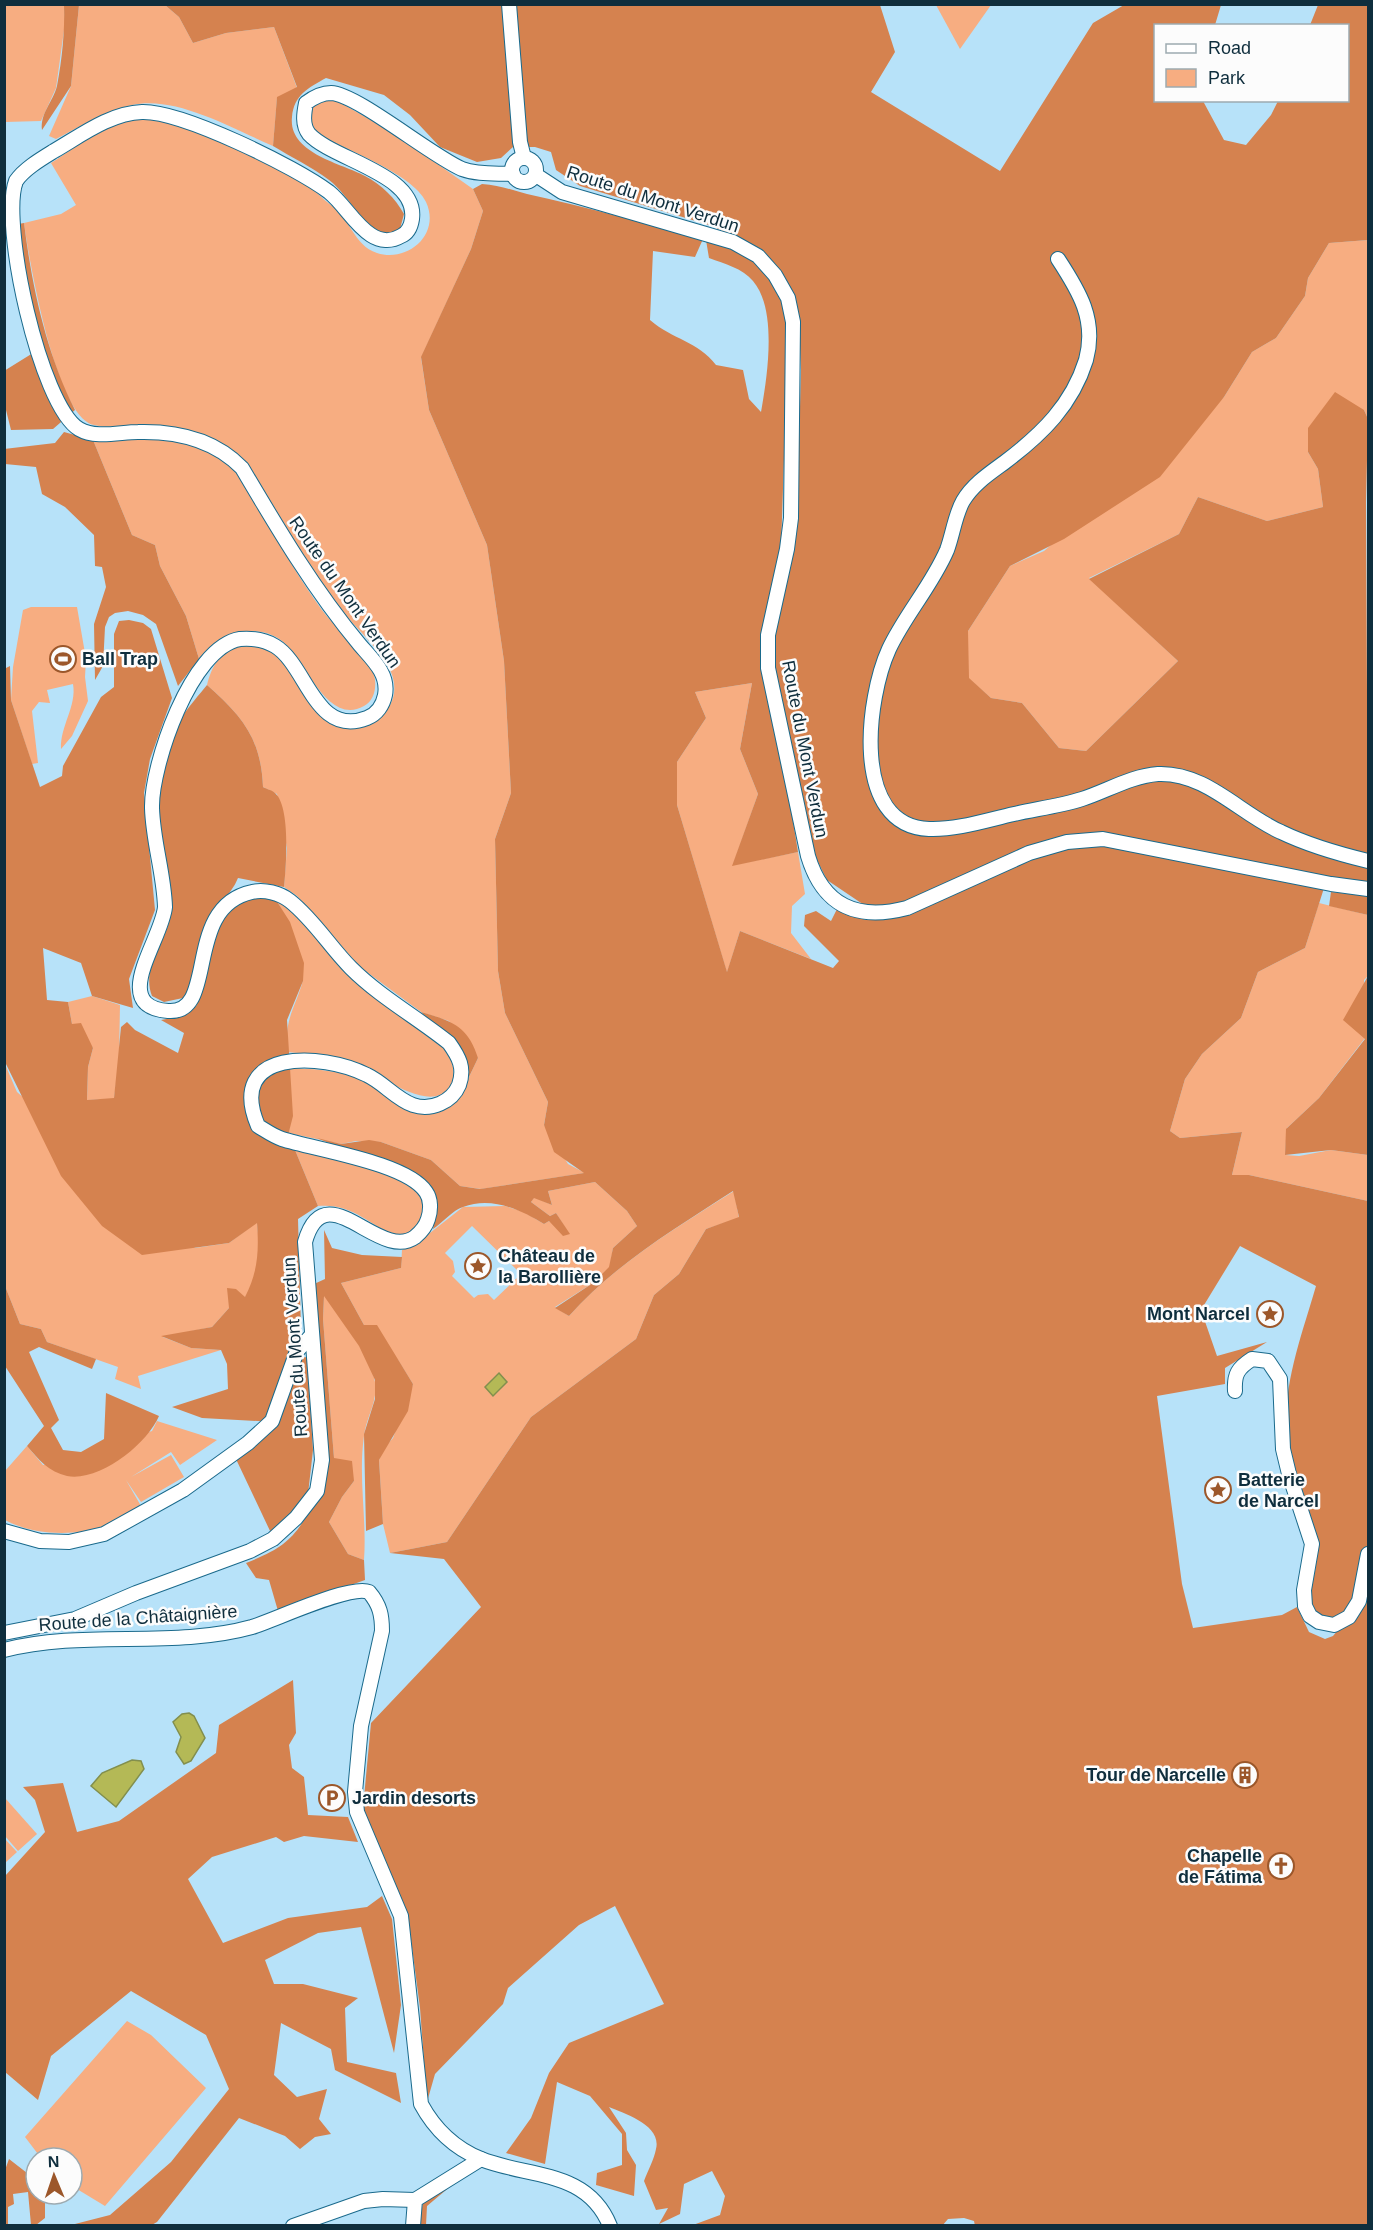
<svg xmlns="http://www.w3.org/2000/svg" width="1373" height="2230" font-family="Arial,sans-serif">
<rect width="100%" height="100%" fill="#b7e2f9"/>
<g fill="#f7ad81" fill-rule="evenodd">
<path d="M4 5H64L65 23 56 88 41 121 5 122Z"/>
<path d="M79 5H165L179 17 193 43 226 33 274 27 297 88 277 98 273 146C233 129 176 95 132 105 106 110 80 127 56 139L49 136 71 86Z"/>
<path d="M936 5H991L960 49Z"/>
<path d="M332 98 392 132 473 189 483 211 471 249 421 358 429 410 487 545 504 661 511 793 495 839 498 971 505 1013 548 1102 544 1125 568 1164 585 1173 481 1189 460 1186 431 1160 381 1142 356 1141 341 1144 288 1133 292 1116 288 1068C316 1069 344 1070 369 1084 384 1092 399 1108 416 1112 454 1123 465 1084 478 1058L449 1021 421 1012 360 967 297 896 284 887 287 848 277 794 263 787C261 738 242 716 207 685 212 666 218 656 235 647 276 626 303 699 324 718 332 725 343 726 354 727 369 728 382 717 390 705 397 693 395 678 388 666 373 641 350 623 333 600 296 552 264 500 230 450 201 432 174 424 139 425 124 425 109 429 94 425 56 418 29 259 24 223L61 214 76 205 51 163C77 147 108 120 139 116 147 116 159 116 166 118 201 127 234 148 266 163 279 170 295 175 307 184 315 190 322 199 331 205 350 217 353 245 377 253 408 263 441 234 426 202 413 173 340 148 312 131L309 106 318 100Z"/>
<path d="M1368 240V419L1364 410 1308 452 1318 469 1323 507 1267 521 1198 497 1179 534 1089 578 1178 661 1086 751 1059 748 1022 703 991 698 968 678V631L1010 566 1044 551 1224 397 1252 352 1276 338 1305 296 1308 278 1329 243Z"/>
<path d="M140 437C180 441 209 442 239 473 266 518 291 568 322 610 337 630 360 647 372 670 378 681 376 700 364 706 327 727 305 659 282 641 272 633 261 631 248 631 228 631 211 644 199 659L186 616 160 566 155 545 132 535 93 440Z"/>
<path d="M31 607H77L86 659 85 677 88 701 72 736 61 749C60 726 77 706 73 684L47 690 50 703 39 702 32 711 38 763 32 764 11 700 13 667 23 610Z"/>
<path d="M752 683 740 749 758 794 733 865 798 852 805 894 792 906 791 933 811 959 740 931 727 973 677 805V762L706 718 695 692Z"/>
<path d="M276 900 289 906 448 1052C453 1063 457 1077 449 1088 427 1116 372 1068 348 1060 329 1054 307 1054 287 1052 285 1019 293 1012 302 984 307 962 287 917 276 900Z"/>
<path d="M1319 903 1368 915V976L1364 980 1365 1038 1319 1098 1287 1128 1285 1155 1299 1156 1331 1150 1368 1155V1201L1249 1175H1232L1242 1132 1180 1138 1170 1131 1185 1079 1202 1054 1241 1018 1258 972 1305 948Z"/>
<path d="M92 996 120 1005 119 1060 114 1099 87 1100 88 1067 93 1048 72 1024 68 1002Z"/>
<path d="M4 1062 17 1092 195 1248 229 1243 257 1222 260 1256 254 1281 245 1298 229 1308 212 1327 163 1337 191 1348 221 1350 138 1376 141 1389 115 1379 118 1367 47 1342 41 1329 20 1324 5 1286Z"/>
<path d="M295 1150C330 1157 387 1164 415 1186 422 1191 423 1198 424 1206 427 1224 411 1232 397 1238 368 1223 351 1203 318 1206Z"/>
<path d="M595 1182 627 1211 637 1226 613 1248 610 1267 593 1283 555 1307 569 1316C615 1264 676 1228 734 1191L739 1218 706 1229 679 1274 654 1295 636 1339 531 1417 447 1542 390 1553 383 1524 379 1460 384 1448 393 1438 413 1384 398 1360 364 1325 341 1283 401 1268 402 1250 421 1240 463 1207 505 1206 524 1212 544 1224 549 1221 569 1234 556 1213 550 1216 531 1202 534 1197 552 1205 548 1191ZM472 1226 520 1273 522 1270 527 1275 522 1281 518 1277 494 1300 488 1294 478 1295 474 1298 452 1276 455 1272 453 1261 445 1253Z"/>
<path d="M324 1295C339 1316 372 1357 375 1382 378 1402 366 1417 364 1436 358 1477 367 1519 364 1560L348 1554 329 1522 342 1497 354 1481 334 1458 323 1319Z"/>
<path d="M157 1421 217 1440 180 1465 171 1452 131 1477 171 1455 184 1477 141 1502 126 1480 141 1506C129 1512 117 1521 104 1526 75 1537 32 1535 5 1520V1471L27 1446 43 1465 152 1431Z"/>
<path d="M5 1798 37 1834 18 1851 5 1836Z"/>
<path d="M5 1839 17 1852 5 1863Z"/>
<path d="M127 2021 151 2035 206 2088 105 2206 72 2186V2158H41L25 2137Z"/>
</g>
<g fill="#d5824f">
<path d="M64 5H79L71 86 42 130C40 113 53 102 57 86 62 60 65 31 64 5Z"/>
<path d="M165 5H880L895 52 871 92 1000 171 1093 23 1124 5H1221L1215 25 1156 26V100L1203 101 1224 140 1246 145 1271 115 1278 101 1348 100V26L1310 25 1318 5H1368V240L1329 243 1308 278 1305 296 1276 338 1252 352 1224 397 1160 477 1064 539 1010 566 968 631 969 678 991 698 1022 703 1059 748 1086 751 1178 661 1089 579 1179 534 1198 497 1267 521 1323 507 1318 469 1308 452V428L1335 392 1364 410 1368 419 1366 502 1368 883 1327 879 1103 837 1028 849 905 901 886 905 867 907 827 880 813 852 775 668 774 633 794 550 797 517 801 370 799 321 780 272 761 249 737 237 709 225 580 186 556 170 551 152 535 147H513L501 158 477 162 440 147 410 115 384 95 326 78C308 88 294 95 292 117 288 153 340 163 365 176 382 185 395 198 404 214L400 229 390 235C362 229 351 197 329 180 312 167 291 157 273 146L277 97 297 87 274 27 226 33 193 43 179 17Z"/>
<path d="M482 184C499 185 512 190 527 194 586 207 645 223 703 239L695 257 653 251 650 320C673 340 698 341 716 365L743 370 749 399 761 412C767 378 778 310 753 281 742 268 725 264 709 258L706 240 732 249 755 262 770 280 782 303 786 324 787 370 781 548 763 633 798 852 732 866 758 794 740 749 752 683 695 692 706 718 677 762V805L727 972 740 931 833 968 839 961 804 926 805 915 816 911 831 921 837 909 866 920 889 918 1031 856 1068 844 1103 842 1324 888 1305 948 1258 972 1241 1018 1202 1054 1185 1079 1170 1131 1180 1138 1242 1132 1232 1175H1249L1368 1201V1549L1350 1611 1335 1622C1290 1609 1319 1585 1316 1555 1312 1517 1291 1481 1287 1443 1281 1388 1301 1338 1316 1286L1240 1246 1201 1310 1217 1356 1267 1342 1225 1368V1384L1157 1396 1182 1584 1193 1628 1282 1615 1297 1607 1309 1632 1325 1639 1333 1636 1368 1594V2225L975 2226 974 2221 964 2218 948 2219 942 2226 693 2225 720 2215 725 2196 712 2171 684 2184 680 2214 659 2224 668 2208 656 2210 644 2181C648 2170 654 2160 656 2149 662 2125 625 2114 609 2107L626 2133 627 2150 636 2165 634 2196 596 2185 597 2173 622 2165V2134L590 2096 557 2082 545 2164 506 2153 531 2118 549 2073 569 2043 664 2004 615 1906 579 1925 508 1988 503 2004 435 2074 427 2102 420 2008 408 1917 376 1845 363 1808 371 1723 481 1607 444 1559 390 1553 447 1542 531 1417 636 1339 654 1295 679 1274 706 1229 739 1217 733 1191C676 1228 615 1264 569 1316L555 1308 593 1283 609 1267 613 1248 637 1226 627 1211 595 1182 548 1191 552 1205 534 1198 531 1202 550 1216 556 1213 570 1234 563 1236 549 1221 544 1224C521 1210 492 1196 463 1207 453 1210 442 1223 433 1229 435 1216 440 1200 432 1188 417 1165 345 1151 317 1138L341 1144 369 1140 381 1142 431 1160 460 1186 480 1189 584 1173 554 1152 544 1125 548 1102 505 1013 498 971 495 839 511 793 504 661 487 545 429 410 421 357 471 249 483 211 473 189Z"/>
<path d="M24 223C32 287 46 352 75 410L53 429 11 430 5 406 4 371 41 348 29 313 18 224Z"/>
<path d="M64 432 93 440 132 535 155 545 160 566 186 616 199 659 178 686 156 624 143 615 128 611 115 613 109 617 105 627 103 666 95 680 94 624 106 587 102 567 95 566 94 535 65 507 42 494 36 467 5 464 4 449 55 443Z"/>
<path d="M129 620 143 623 151 629 172 698 150 759 144 793 155 910 129 979 133 1008 92 996 81 963 43 948 47 1000 68 1002 72 1024 81 1023 93 1048 88 1067 87 1100 114 1098 121 1027 127 1022 135 1030 178 1053 184 1033 161 1020 177 1017 196 1006 202 991 210 939 230 906 257 895 276 900 290 922 304 963 303 981 287 1020 293 1116 285 1147 295 1150 318 1206 298 1219 301 1330 290 1359 307 1357 313 1450 307 1503 271 1533 235 1457 275 1422 202 1418 172 1407 228 1389 227 1364 221 1350 191 1348 161 1336 212 1327 229 1308 227 1288 236 1289 245 1297C258 1272 259 1251 257 1223L229 1243 142 1255 102 1226 61 1176 5 1062 4 669 10 666 11 700 40 787 62 776 63 766 101 697 114 687V634L119 621Z"/>
<path d="M207 685C242 716 261 738 263 787 266 789 272 790 275 793 291 807 286 868 284 887L238 878C231 896 214 906 206 923 196 948 199 977 183 998L164 1002 152 996C140 965 170 940 171 909 173 880 163 852 160 823 155 789 163 746 182 717 189 706 199 695 207 685Z"/>
<path d="M1331 892 1368 896V915L1329 906Z"/>
<path d="M1368 976V1155L1331 1150 1285 1155 1286 1129 1319 1098 1365 1039 1343 1020Z"/>
<path d="M421 1012C452 1021 468 1026 478 1058L469 1077C462 1038 444 1039 421 1012Z"/>
<path d="M324 1230 332 1248 362 1255 402 1257 401 1268 341 1283 364 1325H377L413 1384 408 1411 379 1460 383 1524 366 1531 364 1434 375 1399V1380L359 1346 324 1296 323 1319 334 1458 352 1461 354 1481 342 1497 329 1522 348 1554 364 1560 365 1580 278 1611 269 1580 256 1578 246 1563C289 1546 296 1536 318 1496L314 1284 325 1279Z"/>
<path d="M5 1286 20 1324 41 1329 47 1342 96 1359 92 1369 39 1347 29 1352 59 1420 51 1428 63 1450 81 1452 104 1439 106 1393 159 1416C147 1444 100 1482 67 1476 49 1472 38 1459 27 1446L44 1426 5 1366Z"/>
<path d="M293 1680 296 1733 289 1745 292 1768 304 1777 308 1815 348 1817 358 1842 304 1836 284 1842 276 1837 212 1857 188 1879 223 1943 288 1918 367 1907 382 1896 392 1919 401 2005 394 2053 361 1927 318 1933 265 1960 274 1984H303L358 1998 345 2008 347 2062 396 2073 401 2103 335 2070 331 2049 281 2023 274 2075 297 2097 327 2089 319 2119 331 2134 315 2137 300 2149 285 2136 239 2118 157 2222 150 2226 71 2225 110 2215 171 2162 229 2089 206 2035 131 1991 51 2056 38 2100 5 2072V1876L45 1832 35 1800 23 1787 63 1783 77 1832 119 1821 216 1753 219 1725Z"/>
<path d="M9 2159 36 2180V2194H45V2218L36 2225H31L28 2192 13 2194 14 2204 8 2207V2225H5V2170Z"/>
<path d="M452 2185 427 2206 426 2225 419 2226 423 2202Z"/>
</g>
<g fill="#b4b956" stroke="#828f4e" stroke-width="1.5">
<path d="M499 1373 507 1382 493 1396 485 1387Z"/>
<path d="M189 1713 194 1716 205 1738 191 1761 184 1764 176 1752 181 1737 173 1722 182 1714Z"/>
<path d="M132 1760 141 1761 144 1769 116 1807 91 1786 102 1773Z"/>
</g>
<g fill="none" stroke-linecap="round" stroke-linejoin="round">
<defs>
<g id="minor">
<path d="M509 4 520 142 524 158"/>
<circle cx="524" cy="170" r="12"/>
<path d="M536 175 562 192 733 242 758 256 775 275 788 298 793 322 791 518 787 549 768 635V668L808 856C823 906 857 921 907 908L1029 853 1067 842 1103 839 1331 884 1368 889"/>
<path d="M1058 259C1079 291 1097 320 1086 360 1072 405 1042 434 1005 462 990 473 973 484 963 501 955 515 953 534 947 550 932 585 905 615 889 649 867 697 850 826 929 829 957 830 987 820 1014 814 1036 809 1060 806 1082 799 1107 791 1131 776 1158 774 1206 772 1240 814 1281 832 1308 845 1339 854 1368 861"/>
<path d="M1235 1391C1234 1374 1238 1368 1252 1359L1268 1361 1280 1379 1283 1449 1289 1474 1312 1544 1304 1590 1305 1606 1310 1616 1319 1622 1334 1625 1349 1617 1359 1601 1368 1554"/>
<path d="M4 1531 40 1541 69 1542 104 1534 183 1490 248 1443 272 1421 297 1351 310 1337"/>
<path d="M4 1633 75 1619 136 1593 250 1551 273 1539 296 1518 317 1491 322 1460 305 1242C325 1171 379 1263 415 1237 421 1232 426 1226 428 1219 431 1210 431 1199 426 1192 407 1163 317 1150 282 1139 273 1136 265 1130 258 1126 225 1048 322 1052 367 1075 384 1083 396 1099 413 1105 431 1111 452 1102 459 1085 465 1068 459 1057 449 1043 418 1018 380 997 351 968 330 947 314 920 290 901 280 893 264 889 252 892 182 907 219 1015 168 1011 108 1006 162 940 165 907 164 874 153 842 152 808 151 766 191 647 240 639 252 638 265 640 275 646 307 665 315 738 367 718 377 714 383 705 385 695 389 674 372 659 360 645 314 590 278 529 242 468 215 440 176 431 138 432 120 432 96 439 79 429 40 405 0 222 16 181 24 169 41 159 54 151 80 136 110 113 142 112 182 111 296 167 329 192 344 204 354 224 371 235 380 241 391 242 401 236 408 233 411 226 412 219 418 174 333 160 309 134 302 125 304 113 306 103 314 97 321 93 331 93 357 94 430 155 462 169 478 175 496 173 513 174"/>
<path d="M4 1650C84 1629 173 1649 252 1627 275 1620 351 1584 369 1592 380 1605 382 1615 382 1631L361 1726 355 1792 357 1812 401 1916 421 2104C434 2128 454 2148 481 2159 528 2178 587 2169 610 2226"/>
<path d="M293 2226 364 2201 383 2199 415 2200"/>
<path d="M413 2226 415 2200 481 2159"/>
</g>
</defs>
<use href="#minor" stroke="#1a6a8c" stroke-width="16"/>
<use href="#minor" stroke="#fff" stroke-width="14"/>
</g>
<defs>
<symbol id="stadium-ring" viewBox="-11 -11 22 22"><circle r="9.5" fill="#fcfcfc" stroke="#9c572a" stroke-width="1.5"/><path d="M0-5a6.5 5 0 1 0 0 10a6.5 5 0 1 0 0-10ZM-3.5-1.8h7v3.6h-7Z" fill="#9c572a"/></symbol>
<symbol id="sight-ring" viewBox="-11 -11 22 22"><circle r="9.5" fill="#fcfcfc" stroke="#9c572a" stroke-width="1.5"/><path d="M0-6L1.8-2.2L6-1.7L2.9 1.2L3.7 5.4L0 3.3L-3.7 5.4L-2.9 1.2L-6-1.7L-1.8-2.2Z" fill="#9c572a"/></symbol>
<symbol id="building-ring" viewBox="-11 -11 22 22"><circle r="9.5" fill="#fcfcfc" stroke="#9c572a" stroke-width="1.5"/><path d="M-4-6H4V6H1V3H-1V6H-4ZM-2.5-4.3h1.7v1.8h-1.7ZM.8-4.3h1.7v1.8H.8ZM-2.5-1h1.7V.8h-1.7ZM.8-1h1.7V.8H.8Z" fill="#9c572a"/></symbol>
<symbol id="parking-ring" viewBox="-11 -11 22 22"><circle r="9.5" fill="#fcfcfc" stroke="#9c572a" stroke-width="1.5"/><path d="M-3.5-5.5H1a3.5 3.5 0 0 1 0 7H-1V5.5H-3.5ZM-1-3.4V-.6H.8a1.4 1.4 0 0 0 0-2.8Z" fill="#9c572a"/></symbol>
<symbol id="church-ring" viewBox="-11 -11 22 22"><circle r="9.5" fill="#fcfcfc" stroke="#9c572a" stroke-width="1.5"/><path d="M-1.2-6h2.4v3.5h3.3v2.4h-3.3V6h-2.4V-.1h-3.3v-2.4h3.3Z" fill="#9c572a"/></symbol>
</defs>
<g fill-rule="evenodd">
<use href="#stadium-ring" x="48" y="644" width="30" height="30"/>
<use href="#sight-ring" x="463" y="1251" width="30" height="30"/>
<use href="#sight-ring" x="1255" y="1299" width="30" height="30"/>
<use href="#sight-ring" x="1203" y="1475" width="30" height="30"/>
<use href="#building-ring" x="1230" y="1760" width="30" height="30"/>
<use href="#parking-ring" x="317" y="1783" width="30" height="30"/>
<use href="#church-ring" x="1266" y="1851" width="30" height="30"/>
</g>
<g text-anchor="middle" stroke-width="5" stroke-linejoin="round" paint-order="stroke">
<g font-size="18" fill="#0f2e3d" stroke="#fcfcfc">
<text transform="translate(653 199) rotate(18)" y="6">Route du Mont Verdun</text>
<text transform="translate(345 592) rotate(55)" y="6">Route du Mont Verdun</text>
<text transform="translate(805 749) rotate(79)" y="6">Route du Mont Verdun</text>
<text transform="translate(295 1347) rotate(-94)" y="6">Route du Mont Verdun</text>
<text transform="translate(138 1618) rotate(-4)" y="6">Route de la Châtaignière</text>
</g>
<g font-size="18" font-weight="bold" fill="#0f2e3d" stroke="#fcfcfc" text-anchor="start">
<text x="82" y="665">Ball Trap</text>
<text x="498" y="1262">Château de<tspan x="498" dy="21">la Barollière</tspan></text>
<text x="1250" y="1320" text-anchor="end">Mont Narcel</text>
<text x="1238" y="1486">Batterie<tspan x="1238" dy="21">de Narcel</tspan></text>
<text x="1226" y="1781" text-anchor="end">Tour de Narcelle</text>
<text x="352" y="1804">Jardin desorts</text>
<text x="1262" y="1862" text-anchor="end">Chapelle<tspan x="1262" dy="21">de Fátima</tspan></text>
</g>
</g>
<rect width="1373" height="2230" fill="none" stroke="#0f2e3d" stroke-width="12"/>
<rect x="1154" y="24" width="195" height="78" fill="#fcfcfc" stroke="#9daab0" stroke-width="1.5"/>
<rect x="1166" y="44" width="30" height="9" fill="#ffffff" stroke="#9daab0" stroke-width="1.5"/>
<text x="1208" y="54" font-size="18" fill="#0f2e3d">Road</text>
<rect x="1166" y="69" width="30" height="18" fill="#f7ad81" stroke="#9daab0" stroke-width="1.5"/>
<text x="1208" y="84" font-size="18" fill="#0f2e3d">Park</text>
<g transform="translate(54 2176) rotate(358)"><circle r="28" fill="#fcfcfc" stroke="#9daab0" stroke-width="1.5"/>
<path d="M0-4.5L10 22L0 15L-10 22Z" fill="#9c572a"/>
<text y="-9" font-size="16" font-weight="bold" text-anchor="middle" fill="#0f2e3d">N</text>
</g>
</svg>
